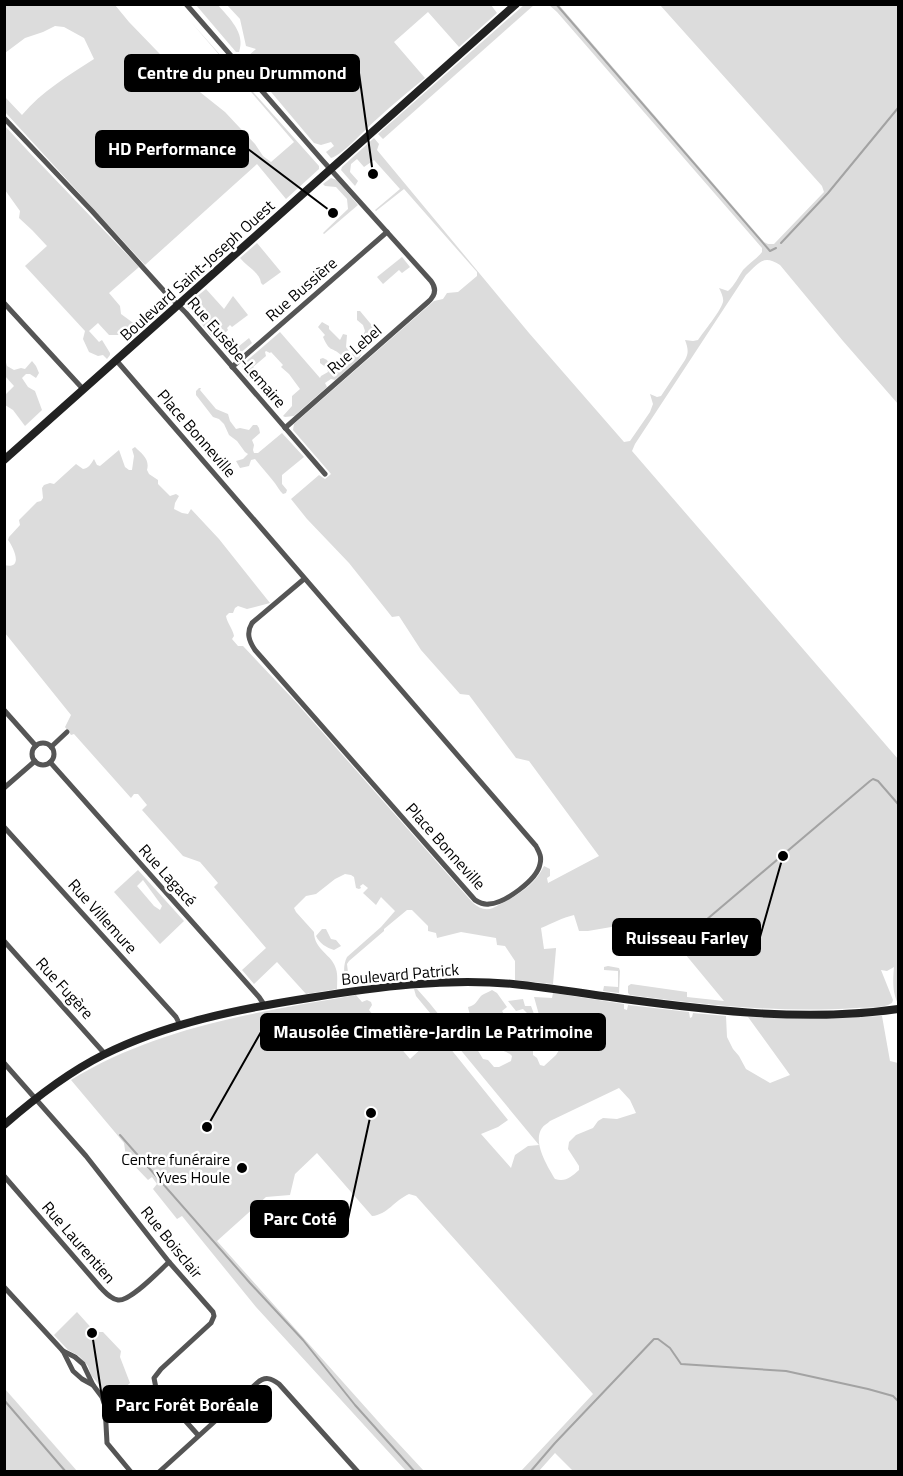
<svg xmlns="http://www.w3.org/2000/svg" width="903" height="1476" font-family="'Titillium Web',sans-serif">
<rect width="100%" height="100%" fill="#fff"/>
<g fill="#dcdcdc" fill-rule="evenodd">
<path d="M5 4 115 5 129 22 186 81 225 112 255 144 263 156 271 162 294 142 191 22 319 166V169L286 199 257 164 145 265 5 112V97L22 115C42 91 68 76 94 59L84 38 64 27 55 26 43 32 25 38 5 53Z"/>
<path d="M196 5H218C229 18 246 33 239 52H236Z"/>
<path d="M491 5 497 13 459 47 428 12 394 42 425 78C409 91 393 104 378 118 367 127 343 155 331 158L326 152 334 146 331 142 321 145 314 143 245 61 244 56H248L256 49 246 46 240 19 227 5Z"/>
<path d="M524 5H534L383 139 378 134Z"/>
<path d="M549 5H559L764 242 768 244H774L824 192 822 186 660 5H898V404L843 341 780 265C763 254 759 263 746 275L635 444 632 451 898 759V1003C892 993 893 978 894 967L887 971 881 970 893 1000 892 1003C882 1009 867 1007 856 1008 781 1013 704 1005 630 995L628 993V986L631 984 687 992V997L724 1001 671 937 652 947 635 948 637 929 619 928 617 926 588 931H579L574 915C562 918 553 923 541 928L544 949 556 948V949L553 984 515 980V961L505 946 497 945 496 938 461 932 437 938 436 933 428 931V926L412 910H407L384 929V931L349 961 347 964 349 981H345C344 973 343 965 347 957L381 927 395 911 381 897 376 905 363 893 368 888 363 884 360 886 361 888 359 889 356 888 354 877 351 875 345 874 335 879 316 894 306 896 294 908 296 912 314 932C314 950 333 955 336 969 338 975 337 982 337 989L306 994 277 962 254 984 242 970 266 948 214 887 218 883 200 862 183 856 142 810 147 805 138 794H134L131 798 74 734 71 735 65 727 71 715 5 633 4 565C24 570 14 548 8 540L9 537 20 525 19 520 37 502 41 501 43 498 42 488 44 485 50 483 54 484 76 464 83 469C89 468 91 464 94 459L97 465 100 466 119 450 125 467 129 470H132L134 456 132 449 135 447C142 454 150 459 147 470L149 474 158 480V484L170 496 176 494 179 496 175 503 174 509 182 513 188 514 191 509 219 539 270 603 247 609 238 606 235 608 233 613H229L226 616C227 623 233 629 234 636L232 639 238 646H243L294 700 473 903C479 908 485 911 493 908 514 897 533 888 544 866L550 869V876L547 878 548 883 599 856 529 761 516 758 469 695 460 694 421 650 399 616 392 617 349 563 307 519 291 499 319 475 325 479 331 474 293 430 294 424 434 301 443 299 447 293 458 292 477 276V272L404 189 376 211 375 210 400 189 374 160 364 167 357 159 351 164 350 172 358 181 355 186 341 170 342 167 374 138 379 144 377 150 529 333 624 442 630 441 650 412 653 404 650 394 657 397 661 396 685 360C689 353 688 348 685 340L693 341 698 340C704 331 720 312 723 302 724 298 721 292 719 288L728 291C735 285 738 277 743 270 749 263 757 259 762 252V248L557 12Z"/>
<path d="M4 125 28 151 139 267 109 293 120 306 121 314 140 328 130 338 126 335H109L98 323 89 331 99 342 102 340 110 353V355L107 359 103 355 98 356 89 352 83 339 85 331 25 266 47 246 32 230 19 218 20 211 5 190Z"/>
<path d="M331 178 337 180 358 205 324 234 323 233 326 230 348 209 347 199 336 187 325 186 323 184Z"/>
<path d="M257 243 281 272 263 285 261 283C260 272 247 267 240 258Z"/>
<path d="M402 257 410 267 402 273 399 270 383 284 377 277Z"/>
<path d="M206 289 224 309 233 296 248 315 232 327 230 325 227 328 228 330 225 333 221 329 212 337 188 307 190 302Z"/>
<path d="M357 311H360L375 329 378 334 377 338 362 353 359 359 335 380 331 379 325 383 327 387 294 416 285 417 283 416 292 406V396L300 389 289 374 281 367 283 365 271 352 270 353 266 351 265 352 266 356 253 367 255 369 247 377 242 369 243 364 280 332 320 378 321 376 328 372 327 368 320 363V359L323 358 327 360 331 368 340 359 341 355C331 346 330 353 323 337L325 335 318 327 322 322 329 326V329L340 340 343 334 347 335 346 347 351 354 358 348 365 331 363 325 357 320Z"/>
<path d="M249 338 252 343 238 355 233 358 228 355Z"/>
<path d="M5 359 7 366 14 370 21 368 25 369 32 361 36 366 39 373 36 378 30 374H26L22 378 28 387 35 391 42 410 25 426 13 410 5 405V395L14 386 5 376Z"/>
<path d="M199 388H201L200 390 216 409 228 414 230 421 236 429 240 428 249 430 253 425H257L259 428 260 433 252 440 254 445 253 450 254 453H258L282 433 304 457 282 475V484L287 490 286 493 283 494C279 490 278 487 274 482 268 474 261 467 255 459L251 460 249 466 240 468 236 461 243 459 248 454 245 452 237 441 229 435 224 424 219 419 213 417 196 395V391Z"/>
<path d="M138 870 184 921 160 944 114 892ZM143 880 162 906 160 910 154 906 137 886Z"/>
<path d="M322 929H326L331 939 336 940 341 946 334 950C327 948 319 943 316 936Z"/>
<path d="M608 966 619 968 620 971 619 993 603 991 604 986 618 987V971L604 970V967Z"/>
<path d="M414 989H417C428 1001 439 1014 449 1028 453 1034 455 1040 460 1045L464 1038H469L474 1040 477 1049 483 1059 488 1060 494 1067H499L511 1061 512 1056C506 1050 501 1051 494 1048 482 1043 470 1019 468 1007 476 1005 476 1002 481 996 483 994 489 992 492 990L497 993 507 1007 502 1011 506 1017 512 1013 519 1021 505 1028 506 1033 512 1036 517 1032 519 1033 533 1045V1055L537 1058 540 1065 544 1066 556 1055 561 1047 557 1040 548 1036 547 1027H542L541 1022 534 997 552 998 553 993 624 1004V1009L627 1010 628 1005 689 1012 690 1018 692 1017 693 1013 726 1016 727 1037 733 1049 739 1056 746 1069 770 1083 790 1075 748 1017 811 1019 882 1016 890 1061 898 1063V1471H573L555 1453 539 1471H521L593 1394 416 1196 409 1194C395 1200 387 1215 372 1216L317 1153 295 1174 290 1195 266 1197 217 1241 384 1428 424 1471H406L256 1307 182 1216 177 1219 153 1189 157 1184 152 1177 148 1180 126 1157 124 1143 71 1080C157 1027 258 1012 356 995L362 1002 367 1000 371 1002 372 1005 369 1010 383 1027 388 1028 393 1034 394 1040 410 1059 424 1046 427 1041 413 1032 414 1017C424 1013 427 1020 433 1027L508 1120 498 1127 481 1134 511 1168 515 1155 528 1146 539 1145 416 996ZM619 1088 630 1100 636 1113 617 1119 603 1118 598 1121 593 1128 576 1135 569 1142 568 1149 579 1166V1170C571 1177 566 1182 555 1179 548 1167 532 1142 542 1128 544 1125 547 1124 550 1121Z"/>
<path d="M523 999 525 1006H531L534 1014H528L523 1009 516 1011 508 1001Z"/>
<path d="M77 1312 95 1332H103L121 1351 120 1357 130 1383 116 1396 115 1395 109 1399 105 1392 91 1375 88 1366 79 1356 68 1350 54 1335Z"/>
<path d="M5 1389 77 1471H5Z"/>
</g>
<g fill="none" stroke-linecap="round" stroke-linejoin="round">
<g stroke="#a3a3a3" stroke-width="2">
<path d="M556 4 770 251 776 248"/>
<path d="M781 243 828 193 898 108"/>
<path d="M686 937 870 781 873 779 878 781 898 804"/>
<path d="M120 1135 250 1283 303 1340 355 1405 415 1472"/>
<path d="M4 1400 66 1472"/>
<path d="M530 1472 555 1443 654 1339H658L670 1348 681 1364 786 1371 868 1389 893 1396 898 1401"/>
</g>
<g stroke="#555" stroke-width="5">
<path d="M186 4 323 161 431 281C437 289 435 296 428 302L285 428"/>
<path d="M4 118 92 211 165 292 186 313 325 474"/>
<path d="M4 303 83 389"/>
<path d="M116 360 536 846C539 852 542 856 540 864 537 880 505 903 489 904 484 905 480 903 475 900L255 650C249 641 246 633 252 623L304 579"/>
<path d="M232 367 387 232"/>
<path d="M4 710 36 746"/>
<circle cx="43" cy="754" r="11"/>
<path d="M51 747 67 732"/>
<path d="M50 762 259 997 265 1006"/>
<path d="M4 788 35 761"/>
<path d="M4 827 176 1017 180 1025"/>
<path d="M4 941 105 1054"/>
<path d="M4 1063 86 1156 169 1262 213 1312 214 1316 211 1323 161 1369 154 1378 156 1388 198 1435"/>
<path d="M4 1176 101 1288C106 1293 111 1299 118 1300 130 1302 159 1271 169 1262"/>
<path d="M4 1287 63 1351 73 1371 82 1379 93 1385"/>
<path d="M63 1351 75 1357 83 1364 93 1385 102 1397 105 1406 107 1443 131 1472"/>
<path d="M159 1472 257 1383C265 1376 271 1378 279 1384L358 1472"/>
</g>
<g stroke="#222" stroke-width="8">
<path d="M4 460 516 4"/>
<path d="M4 1125C35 1098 67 1073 103 1055 167 1023 239 1009 309 998 377 987 444 978 513 984 551 988 587 994 624 999 714 1011 808 1022 898 1009"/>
</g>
</g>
<circle fill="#000" stroke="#fff" stroke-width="2" cx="242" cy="1168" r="6"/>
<g text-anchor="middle" stroke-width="5" stroke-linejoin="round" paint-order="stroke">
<g font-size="16" fill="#000" stroke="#fff">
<text transform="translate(197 270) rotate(-42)" y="6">Boulevard Saint-Joseph Ouest</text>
<text transform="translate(301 289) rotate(-41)" y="6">Rue Bussière</text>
<text transform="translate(354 349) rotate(-41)" y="6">Rue Lebel</text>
<text transform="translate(237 352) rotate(49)" y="6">Rue Eusèbe-Lemaire</text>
<text transform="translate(197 433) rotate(49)" y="6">Place Bonneville</text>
<text transform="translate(446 846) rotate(48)" y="6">Place Bonneville</text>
<text transform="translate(168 875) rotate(48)" y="6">Rue Lagacé</text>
<text transform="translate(103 916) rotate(48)" y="6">Rue Villemure</text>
<text transform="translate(400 974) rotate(-5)" y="6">Boulevard Patrick</text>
<text transform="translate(65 988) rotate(48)" y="6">Rue Fugère</text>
<text transform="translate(79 1242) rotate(49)" y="6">Rue Laurentien</text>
<text transform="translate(172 1242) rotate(51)" y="6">Rue Boisclair</text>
</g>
<g font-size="16" fill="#000" stroke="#fff" text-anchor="end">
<text x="230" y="1165">Centre funéraire<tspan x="230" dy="18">Yves Houle</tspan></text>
</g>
</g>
<path fill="none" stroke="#000" stroke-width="2" d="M373 174L359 73M333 213L248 149M783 856L760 937M207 1127L261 1032M371 1113L348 1219M92 1333L103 1404"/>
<g fill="#000" stroke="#fff" stroke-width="2">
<circle cx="373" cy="174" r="6"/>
<circle cx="333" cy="213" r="6"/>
<circle cx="783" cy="856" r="6"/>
<circle cx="207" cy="1127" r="6"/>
<circle cx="371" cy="1113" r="6"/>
<circle cx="92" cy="1333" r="6"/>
</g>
<g fill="#000" stroke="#000" stroke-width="2">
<rect x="125" y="55" width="234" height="36" rx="6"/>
<rect x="96" y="131" width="152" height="36" rx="6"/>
<rect x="613" y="919" width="147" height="36" rx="6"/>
<rect x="261" y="1014" width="344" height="36" rx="6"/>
<rect x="251" y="1201" width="97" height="36" rx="6"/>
<rect x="103" y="1386" width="168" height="36" rx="6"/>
</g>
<g font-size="18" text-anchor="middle" font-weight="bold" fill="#fff">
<text x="242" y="79">Centre du pneu Drummond</text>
<text x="172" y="155">HD Performance</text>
<text x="687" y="944">Ruisseau Farley</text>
<text x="433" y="1038">Mausolée Cimetière-Jardin Le Patrimoine</text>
<text x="300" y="1225">Parc Coté</text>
<text x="187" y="1411">Parc Forêt Boréale</text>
</g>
<rect width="903" height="1476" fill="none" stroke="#000000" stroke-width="12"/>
</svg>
